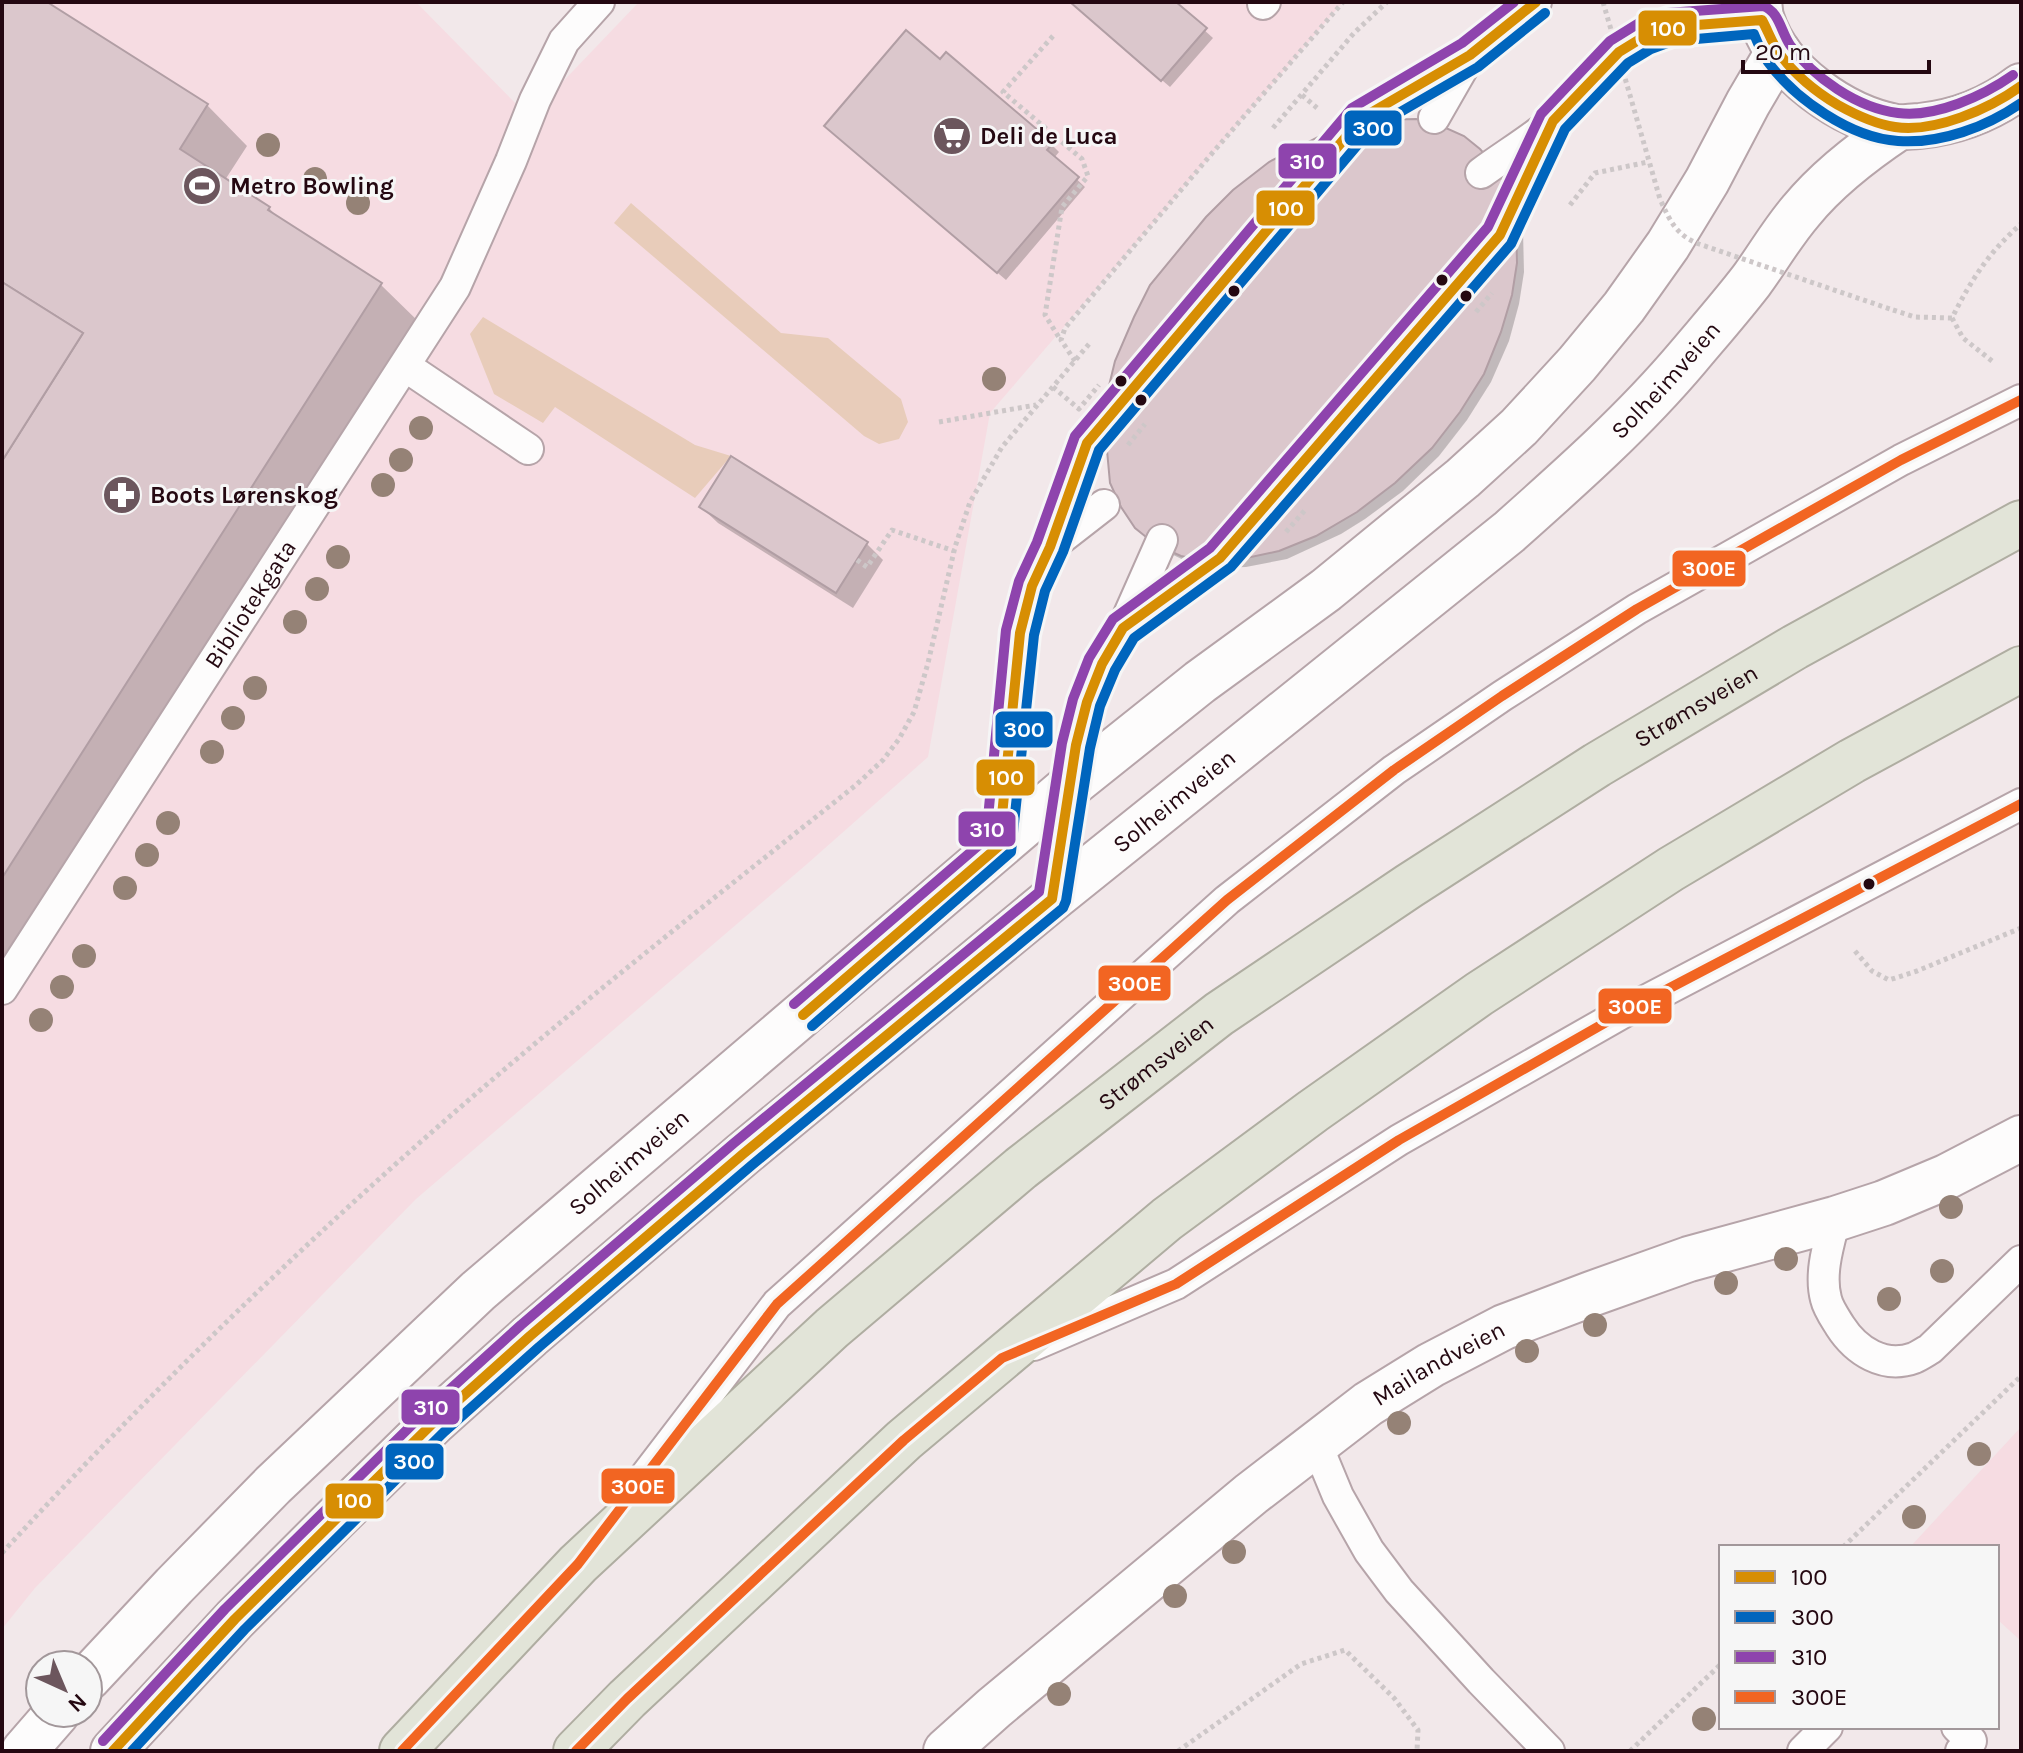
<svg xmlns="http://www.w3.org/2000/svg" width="2023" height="1753" font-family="Karla,sans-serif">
<rect width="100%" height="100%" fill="#f2e8ea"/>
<g fill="#f6dce2">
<path d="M2 2H416L529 117 639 2H1343L990 413 928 757 807 864 416 1199 35 1588 2 1629Z"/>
<path d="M2021 1427V1641L1997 1619V1547H1914L1912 1545Z"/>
</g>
<g fill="#e8ccba">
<path d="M631 203 781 333 828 338 901 399 908 422 899 439 879 444 864 436 614 223Z"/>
<path d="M483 317 695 445 731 456 695 498 555 407 543 423 494 394 470 334Z"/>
</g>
<g fill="#0003">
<path d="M2 2H43L207 105 247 146 225 180 269 208 281 221 380 284 421 324 2 981Z"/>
<path d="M1071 2H1173L1213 38 1170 87Z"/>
<path d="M940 62 1051 144 1059 152 1054 158 1085 187 1006 280 835 134Z"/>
<path d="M1478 151 1503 176 1516 202 1523 231 1524 272 1519 304 1509 341 1491 382 1467 420 1439 456 1403 491 1365 519 1341 534 1287 559 1246 567 1215 568 1190 563 1167 552Z"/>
<path d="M701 507 867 544 883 560 853 608 718 523Z"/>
</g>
<g fill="#dbc7cc" stroke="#b19ea4" stroke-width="2">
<path d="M2 2H47L208 104 180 149 270 207 268 210 382 283 2 878V461L83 333 2 282Z"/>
<path d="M1070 2H1176L1207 28 1161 81Z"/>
<path d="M906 30 940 59 946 52 1053 143 1047 150 1079 177 997 273 824 126Z"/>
<path d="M1416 119 1437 124 1464 136 1480 149 1495 166 1509 192 1516 222 1517 263 1512 295 1501 332 1484 374 1460 412 1432 448 1395 483 1357 512 1316 536 1279 551 1237 560 1205 561 1181 556 1156 545 1135 528 1121 507 1110 483 1105 428 1107 394 1115 361 1134 317 1150 285 1206 217 1233 190 1269 162 1340 126 1376 120Z"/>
<path d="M2 282 83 333 2 461Z"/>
<path d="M731 456 868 542 836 593 699 507Z"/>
</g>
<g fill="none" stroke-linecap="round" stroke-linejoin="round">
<defs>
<g id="service">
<path d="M1263 4 1265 2"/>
<path d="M1390 102 1470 55 1536 2"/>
<path d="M1434 118 1469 57"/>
<path d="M1481 173C1504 156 1529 141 1551 123 1585 96 1606 53 1646 35 1682 20 1724 22 1762 20"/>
<path d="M1490 246 1500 235 1552 123"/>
<path d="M405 366 528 449"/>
<path d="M1050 547 1104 505"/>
<path d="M1125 627 1220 558 1238 538"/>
<path d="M999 846 1020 633 1032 586 1050 547 1082 456"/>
<path d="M1052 899 1076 745 1087 702 1102 664 1123 628 1162 540"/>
<path id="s1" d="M2 989 455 287 511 161 535 100 564 41 599 2"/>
<path d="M1835 1219C1829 1243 1819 1273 1826 1299 1828 1308 1835 1318 1840 1326 1856 1351 1884 1369 1914 1358 1919 1356 1925 1352 1930 1349L2021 1261"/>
<path d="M1034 1345 1176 1284 1399 1140 1624 1012 2021 804"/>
<path d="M1316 1443 1338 1496 1369 1551 1399 1591 1481 1681 1549 1751"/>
<path d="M633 1492 777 1304 1227 900 1394 770 1502 696 1637 609 1901 460 2021 400"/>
<path d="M1957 1727 1971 1741 1961 1751"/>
<path d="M1803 1751 1827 1727"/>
</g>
<g id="minor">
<path id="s2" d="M946 1751 994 1708 1251 1494 1368 1404 1431 1365 1504 1327 1591 1294 1689 1259 1835 1219 1884 1203 1946 1177 2021 1138"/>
</g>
<g id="secondary">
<path d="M1759 2C1760 8 1760 15 1762 20 1779 73 1843 117 1896 127 1903 128 1912 126 1920 126 1958 122 1991 109 2021 86"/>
<path id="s3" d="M88 1678 174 1586 273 1485 478 1291 1071 785 1200 682 1326 590 1463 478 1519 427 1577 364 1624 307 1668 245 1707 181 1748 103 1778 52"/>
<path d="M24 1751 57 1713"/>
<path id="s4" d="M113 1751 235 1619 335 1519 434 1422 530 1336 743 1154 1052 899 1509 532C1572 476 1634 421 1688 357 1709 332 1731 307 1751 281 1768 258 1782 233 1801 211 1828 178 1862 152 1898 128"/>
</g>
<g id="motorway">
<path id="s5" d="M402 1751 578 1564 832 1328 1021 1168 1219 1014 1409 886 1597 765 1795 647 2021 523"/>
<path d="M576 1751 627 1699 904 1440 1167 1219 1313 1111 1479 994 1671 869 1852 761 2021 669"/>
</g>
</defs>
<use href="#service" stroke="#b6a4a9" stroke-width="34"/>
<use href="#minor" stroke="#b6a4a9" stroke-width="48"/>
<use href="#secondary" stroke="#b6a4a9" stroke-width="48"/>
<use href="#motorway" stroke="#afada1" stroke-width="48"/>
<g stroke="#cdc7c8" stroke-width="5" stroke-dasharray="4 4" stroke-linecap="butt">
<path d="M1053 36 1003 92 1082 159 1088 176 1062 207 1045 315 1060 339"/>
<path d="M1302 95 1317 108"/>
<path d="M1273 128 1354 33 1387 2"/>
<path d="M1570 205 1595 173 1648 162"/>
<path d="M1893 310 1915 317 1952 318"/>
<path d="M1476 312 1492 293"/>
<path d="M1075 361 1061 340 1065 328 1208 158 1343 2"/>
<path d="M1992 361 1963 338 1952 318C1971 280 1989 252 2021 224"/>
<path d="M1053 387 1079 409 1099 385"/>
<path d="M939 422 1036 405"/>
<path d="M1128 445 1145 424"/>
<path d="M1286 532 1306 509"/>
<path d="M857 560 867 567 892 530 954 551"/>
<path d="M1855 951 1872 971 1889 980 1917 971 2021 928"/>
<path d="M1843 1547 2021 1376"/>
<path d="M2 1553C149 1393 306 1240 471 1098 596 990 727 888 856 785L883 760 899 739 914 712 928 663 955 547 970 502 1002 447 1089 344"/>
<path d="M1178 1751 1301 1664 1345 1650 1394 1698 1418 1730 1417 1751"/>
<path d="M1630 1751 1721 1664"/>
</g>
<use href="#service" stroke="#fdfcfc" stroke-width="30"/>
<use href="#minor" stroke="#fdfcfc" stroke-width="44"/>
<use href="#secondary" stroke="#fdfcfc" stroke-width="44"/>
<use href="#motorway" stroke="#e2e4d8" stroke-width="44"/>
<path stroke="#cdc7c8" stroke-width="5" stroke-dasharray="4 4" stroke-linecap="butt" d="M1603 2 1660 199C1670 221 1676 235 1699 244L1893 310"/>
<defs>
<g id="bus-1">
<path d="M803 1015 999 846 1020 633 1032 586 1050 547 1087 443 1362 118 1470 55 1536 2"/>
<path d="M113 1751 235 1619 434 1422 530 1336 743 1154 1052 899 1076 745 1087 702 1102 664 1123 628 1220 558 1500 235 1553 121 1619 52 1645 36 1670 27 1762 20C1768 31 1772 43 1779 53 1794 74 1816 92 1838 105 1856 115 1875 124 1895 127 1935 133 1989 109 2021 86"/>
</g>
<g id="bus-2">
<path d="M812 1026 1011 852 1034 635 1045 591 1063 552 1099 450 1371 129 1478 67 1545 13"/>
<path d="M132 1751 245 1629 444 1432 539 1347 752 1165 1063 908 1066 901 1090 748 1100 706 1115 670 1134 638 1231 567 1511 244 1565 129 1628 63 1651 49 1673 41 1754 34C1758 44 1762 54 1768 62 1795 99 1851 138 1898 141 1941 144 1986 127 2021 103"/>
</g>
<g id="bus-3">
<path d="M794 1004 986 839 1006 630 1019 581 1037 542 1075 436 1352 108 1462 43 1514 2"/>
<path d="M103 1741 225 1609 425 1412 521 1325 734 1143 1039 892 1062 743 1073 699 1089 658 1113 619 1210 548 1488 227 1541 114 1610 41 1639 23 1667 13 1763 6C1779 11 1781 32 1790 45 1813 77 1857 108 1898 113 1935 118 1983 96 2013 75"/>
</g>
<g id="bus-4">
<path d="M402 1751 578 1564 777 1304 1227 900 1394 770 1502 696 1637 609 1901 460 2021 400"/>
<path d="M576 1751 627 1699 904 1440 1002 1358 1176 1284 1399 1140 1624 1012 2021 804"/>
</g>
</defs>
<use href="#bus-1" stroke="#f6f6f6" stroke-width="16"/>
<use href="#bus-2" stroke="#f6f6f6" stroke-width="16"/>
<use href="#bus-3" stroke="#f6f6f6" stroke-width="16"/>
<use href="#bus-4" stroke="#f6f6f6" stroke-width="16"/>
<use href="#bus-1" stroke="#d78e03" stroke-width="10"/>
<use href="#bus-2" stroke="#0065bd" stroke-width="10"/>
<use href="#bus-3" stroke="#8e44ad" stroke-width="10"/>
<use href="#bus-4" stroke="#f26522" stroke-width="10"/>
</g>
<g fill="#958276">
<circle cx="268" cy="145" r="12"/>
<circle cx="315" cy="179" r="12"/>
<circle cx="358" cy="203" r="12"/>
<circle cx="994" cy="379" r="12"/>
<circle cx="421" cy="428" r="12"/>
<circle cx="401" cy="460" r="12"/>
<circle cx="383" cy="485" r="12"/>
<circle cx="338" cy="557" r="12"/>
<circle cx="317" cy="589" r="12"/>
<circle cx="295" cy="622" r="12"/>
<circle cx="255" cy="688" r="12"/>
<circle cx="233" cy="718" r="12"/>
<circle cx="212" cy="752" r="12"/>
<circle cx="168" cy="823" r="12"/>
<circle cx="147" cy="855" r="12"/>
<circle cx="125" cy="888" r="12"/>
<circle cx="84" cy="956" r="12"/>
<circle cx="62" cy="987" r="12"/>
<circle cx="41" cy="1020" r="12"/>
<circle cx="1951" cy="1207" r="12"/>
<circle cx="1786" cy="1259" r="12"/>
<circle cx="1942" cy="1271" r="12"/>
<circle cx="1726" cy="1283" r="12"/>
<circle cx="1889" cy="1299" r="12"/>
<circle cx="1595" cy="1325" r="12"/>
<circle cx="1527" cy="1351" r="12"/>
<circle cx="1399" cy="1423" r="12"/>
<circle cx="1979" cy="1454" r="12"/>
<circle cx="1914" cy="1517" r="12"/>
<circle cx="1234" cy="1552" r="12"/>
<circle cx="1175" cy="1596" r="12"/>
<circle cx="1059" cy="1694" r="12"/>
<circle cx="1704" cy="1719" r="12"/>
</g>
<defs>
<symbol id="supermarket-disc" viewBox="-11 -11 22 22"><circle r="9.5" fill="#6c565d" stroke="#f6f6f6"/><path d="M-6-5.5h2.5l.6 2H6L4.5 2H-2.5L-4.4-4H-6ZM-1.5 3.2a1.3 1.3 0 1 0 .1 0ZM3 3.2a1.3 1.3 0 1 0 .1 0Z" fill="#fff"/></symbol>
<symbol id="stadium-disc" viewBox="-11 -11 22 22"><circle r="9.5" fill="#6c565d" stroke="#f6f6f6"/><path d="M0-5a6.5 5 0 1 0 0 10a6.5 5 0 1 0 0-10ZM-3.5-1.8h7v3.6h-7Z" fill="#fff"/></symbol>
<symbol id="pharmacy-disc" viewBox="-11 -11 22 22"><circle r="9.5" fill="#6c565d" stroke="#f6f6f6"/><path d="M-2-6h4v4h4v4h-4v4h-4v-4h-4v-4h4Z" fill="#fff"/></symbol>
</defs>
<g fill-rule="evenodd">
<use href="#supermarket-disc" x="930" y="114" width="44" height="44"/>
<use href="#stadium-disc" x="180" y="164" width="44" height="44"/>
<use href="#pharmacy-disc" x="100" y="473" width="44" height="44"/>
</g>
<g fill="#240811" stroke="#f6f6f6" stroke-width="3">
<circle cx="1442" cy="280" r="7"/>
<circle cx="1234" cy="291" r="7"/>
<circle cx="1466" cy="296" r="7"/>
<circle cx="1121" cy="381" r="7"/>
<circle cx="1141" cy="400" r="7"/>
<circle cx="1869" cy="884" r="7"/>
</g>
<g text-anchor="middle" stroke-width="6" stroke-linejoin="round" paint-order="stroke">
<g font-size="24" font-weight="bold" fill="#240811" stroke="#f6f6f6" text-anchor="start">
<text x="980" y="144">Deli de Luca</text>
<text x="230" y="194">Metro Bowling</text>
<text x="150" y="503">Boots Lørenskog</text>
</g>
<g font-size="24" fill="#240811" stroke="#f6f6f6">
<text dy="8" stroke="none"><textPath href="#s4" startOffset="2074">Solheimveien</textPath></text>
<text dy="8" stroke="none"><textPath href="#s1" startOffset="458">Bibliotekgata</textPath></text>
<text dy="8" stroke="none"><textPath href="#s5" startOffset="1670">Strømsveien</textPath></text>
<text dy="8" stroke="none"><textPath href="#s4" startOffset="1426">Solheimveien</textPath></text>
<text dy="8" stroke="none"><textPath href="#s5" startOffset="1022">Strømsveien</textPath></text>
<text dy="8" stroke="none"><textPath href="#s3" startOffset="748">Solheimveien</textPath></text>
<text dy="8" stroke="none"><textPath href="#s2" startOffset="628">Mailandveien</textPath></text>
</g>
</g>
<g stroke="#f6f6f6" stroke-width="3">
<rect x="1637" y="9" width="61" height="38" rx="8" fill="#d78e03"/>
<rect x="1343" y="109" width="60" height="38" rx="8" fill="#0065bd"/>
<rect x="1277" y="142" width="61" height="38" rx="8" fill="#8e44ad"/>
<rect x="1255" y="189" width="61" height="38" rx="8" fill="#d78e03"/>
<rect x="1671" y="549" width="76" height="39" rx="8" fill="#f26522"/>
<rect x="994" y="710" width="60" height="39" rx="8" fill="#0065bd"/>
<rect x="975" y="758" width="61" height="39" rx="8" fill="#d78e03"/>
<rect x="957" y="810" width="60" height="38" rx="8" fill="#8e44ad"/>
<rect x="1097" y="964" width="75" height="38" rx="8" fill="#f26522"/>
<rect x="1597" y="987" width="76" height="38" rx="8" fill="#f26522"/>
<rect x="400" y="1388" width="61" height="38" rx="8" fill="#8e44ad"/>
<rect x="384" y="1442" width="61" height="39" rx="8" fill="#0065bd"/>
<rect x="600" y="1467" width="76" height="38" rx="8" fill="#f26522"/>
<rect x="324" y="1482" width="61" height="38" rx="8" fill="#d78e03"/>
</g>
<g font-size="22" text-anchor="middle" font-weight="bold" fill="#fff">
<text x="1668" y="36">100</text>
<text x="1373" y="136">300</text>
<text x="1307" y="169">310</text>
<text x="1286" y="216">100</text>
<text x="1709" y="576">300E</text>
<text x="1024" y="737">300</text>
<text x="1006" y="785">100</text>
<text x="987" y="837">310</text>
<text x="1135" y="991">300E</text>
<text x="1635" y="1014">300E</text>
<text x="431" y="1415">310</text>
<text x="414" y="1469">300</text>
<text x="638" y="1494">300E</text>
<text x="354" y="1508">100</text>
</g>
<rect width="2023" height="1753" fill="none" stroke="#240811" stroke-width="8"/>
<rect x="1719" y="1545" width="280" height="184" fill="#f6f6f6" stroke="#a2979a" stroke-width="2"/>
<rect x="1735" y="1571" width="40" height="12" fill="#d78e03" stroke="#a2979a" stroke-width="2"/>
<text x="1791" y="1585" font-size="24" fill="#240811">100</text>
<rect x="1735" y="1611" width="40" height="12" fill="#0065bd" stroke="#a2979a" stroke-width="2"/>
<text x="1791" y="1625" font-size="24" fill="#240811">300</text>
<rect x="1735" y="1651" width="40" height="12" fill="#8e44ad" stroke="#a2979a" stroke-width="2"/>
<text x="1791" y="1665" font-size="24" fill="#240811">310</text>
<rect x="1735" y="1691" width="40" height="12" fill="#f26522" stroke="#a2979a" stroke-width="2"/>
<text x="1791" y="1705" font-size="24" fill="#240811">300E</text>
<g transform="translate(64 1689) rotate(136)"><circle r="38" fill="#f6f6f6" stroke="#a2979a" stroke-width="2"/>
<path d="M0-6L14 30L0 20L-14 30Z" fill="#6c565d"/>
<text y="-12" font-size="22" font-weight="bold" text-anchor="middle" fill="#240811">N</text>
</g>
<path d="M1743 60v12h186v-12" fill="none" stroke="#240811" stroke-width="4"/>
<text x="1755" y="60" font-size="24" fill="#240811" stroke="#f6f6f6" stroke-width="6" paint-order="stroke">20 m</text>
</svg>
